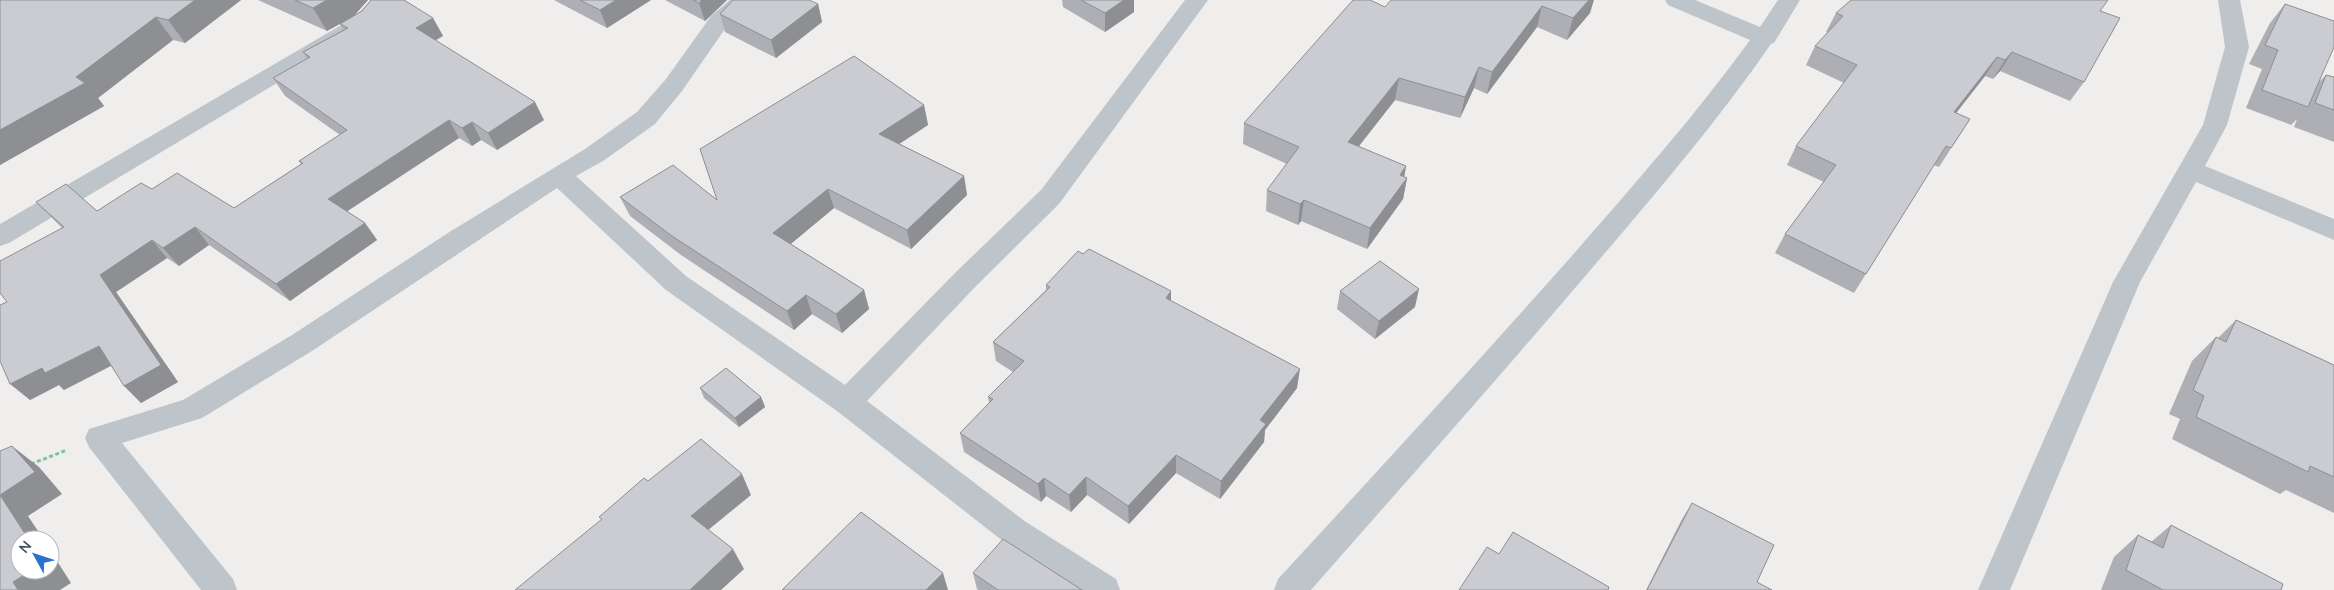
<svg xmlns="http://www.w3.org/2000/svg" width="2334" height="590" font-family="Mulish,sans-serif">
<rect width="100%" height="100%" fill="#f0eded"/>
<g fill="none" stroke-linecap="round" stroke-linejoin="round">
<path stroke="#7ac59f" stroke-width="3" stroke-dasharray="4 2.5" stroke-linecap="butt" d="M31 464 67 450"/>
<g fill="#bdc5cb" fill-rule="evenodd">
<path d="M371 0H394L371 27 9 243 0 246V224L355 17Z"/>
<path d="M730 0H754L727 26 682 91 655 124 603 161 576 176 686 276 845 385 956 272 1041 190 1185 0H1208L1059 204 976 286 867 401 1026 522 1116 579 1120 590H1076L1004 542 837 411 666 290 557 188 312 351 202 418 122 443 233 579 237 590H201L89 447 85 438 89 429 183 400 292 335 451 231 585 149 637 112 666 79 711 16Z"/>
<path d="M1665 0H1695L1760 27 1778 0H1800L1774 43 1771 44C1715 125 1651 199 1587 274 1496 381 1403 485 1311 590H1274L1278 579C1376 473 1474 366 1570 258 1632 187 1695 116 1750 40L1668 5Z"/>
<path d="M2218 0H2240L2249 47 2227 125 2205 166 2334 219V240L2196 182 2140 282 2010 590H1978L2113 282 2203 125 2225 47Z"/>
</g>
</g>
<g fill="#aeafb5">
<path d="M0 0H241L185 43 173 40 98 98 104 106 0 165Z"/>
<path d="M258 0H368L354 15 433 18 443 36 435 40 544 120 497 150 481 140 472 146 459 138 347 211 365 223 377 240 290 301 209 245 179 266 167 258 116 292 178 382 141 403 111 366 64 390 59 385 30 400 7 302 62 228 36 202 97 211 152 189 234 208 301 164 299 161 340 135 285 96 273 78 307 59 303 52 343 30 340 24 345 21 327 31Z"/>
<path d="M554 0H651L607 28Z"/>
<path d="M665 0H727L705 21Z"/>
<path d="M1062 0H1134V12L1105 32 1063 7Z"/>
<path d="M1589 0 1590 13 1567 40 1537 27 1487 94 1474 88 1460 118 1395 100 1358 147 1406 166 1404 177 1407 178 1403 199 1367 249 1301 221 1298 225 1266 211 1267 190 1287 164 1243 144 1244 123 1385 7Z"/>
<path d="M818 4 822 22 776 58 725 32 720 14Z"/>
<path d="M2285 4 2319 82 2326 75 2334 77V142L2294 127 2297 119 2291 125 2246 108 2262 69 2249 64 2270 23Z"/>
<path d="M2100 11 2084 82 2070 101 2000 71 1993 79 1985 76 1956 113 1970 119 1939 167 1934 165 1854 293 1775 253 1785 234 1824 182 1787 165 1796 146 1844 83 1806 65 1815 46 1828 33 1826 32 1836 13Z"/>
<path d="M924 105 928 125 899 144 964 176 967 195 911 249 834 208 790 244 864 290 869 309 842 333 812 314 794 330 681 255 630 216 620 197 717 200Z"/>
<path d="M1046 285 1171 301 1297 388 1265 430 1264 442 1220 499 1176 473 1129 524 1087 495 1071 512 1046 496 1041 502 964 452 960 433 989 403 988 397 1013 372 996 361 993 342 1046 290Z"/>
<path d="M1340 291 1415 307 1375 339 1337 309Z"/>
<path d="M2236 320 2334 365V513L2286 490 2280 494 2172 439 2180 419 2169 414 2192 361 2216 337 2218 338Z"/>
<path d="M700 388 761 397 765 407 739 427 704 398Z"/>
<path d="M1692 503 1757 582 1772 590H1646L1682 519Z"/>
<path d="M2171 525 2281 590H2101L2114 557 2138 535 2151 542Z"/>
<path d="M973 573 1082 590H978L977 589Z"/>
</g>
<g fill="#8d8f93">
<path d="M195 0H241L185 43 168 20Z"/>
<path d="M327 0H368L354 16 327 31 313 8Z"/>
<path d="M616 0H651L607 28 600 10Z"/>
<path d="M702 0H727L705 21 699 3Z"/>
<path d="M1123 0H1134V12L1105 32V13Z"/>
<path d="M1589 0H1594L1590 13 1567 40 1573 18Z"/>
<path d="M818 4 822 22 776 58 771 40Z"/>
<path d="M1542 6 1537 27 1487 94 1492 72Z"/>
<path d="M156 17 173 40 98 98 104 106 0 165V130L76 77Z"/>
<path d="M433 18 443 36 426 46 416 28Z"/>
<path d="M2012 52 2000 71 1993 79 2005 60Z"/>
<path d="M1997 57 1985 76 1942 131 1954 112Z"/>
<path d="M1479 67 1474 88 1460 118 1465 97Z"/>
<path d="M1399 78 1395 100 1345 164 1348 142Z"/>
<path d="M535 102 544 120 497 150 488 133Z"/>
<path d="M924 105 928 125 884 154 879 134Z"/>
<path d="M449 120 459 138 340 216 328 199Z"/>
<path d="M472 122 481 140 472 146 462 128Z"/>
<path d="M1406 166 1403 184 1407 178 1403 199 1367 249 1370 228 1400 175Z"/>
<path d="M964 176 967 195 911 249 907 230Z"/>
<path d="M828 189 834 208 780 253 773 233Z"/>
<path d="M1304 200 1301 221 1298 225 1300 204Z"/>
<path d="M365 223 377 240 290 301 276 284Z"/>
<path d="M195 227 209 245 179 266 163 248Z"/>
<path d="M152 240 167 258 116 292 178 382 141 403 124 386 100 275Z"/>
<path d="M1419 289 1415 307 1375 339 1379 321Z"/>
<path d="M864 290 869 309 842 333 836 314Z"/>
<path d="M1171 291V311L1166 298Z"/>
<path d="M806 295 812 314 794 330 787 311Z"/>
<path d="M99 346 116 363 64 390 59 385 30 400 10 384 42 368Z"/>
<path d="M1300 369 1297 388 1265 430 1264 442 1220 499 1221 481 1260 420Z"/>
<path d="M761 397 765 407 739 427 735 418Z"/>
<path d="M12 446 39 467 62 494 28 516 44 540H29L0 495Z"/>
<path d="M1176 455V473L1129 524 1128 506Z"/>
<path d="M742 474 751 495 702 535 691 516Z"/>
<path d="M1086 477 1087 495 1071 512 1069 495Z"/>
<path d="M1044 478 1046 496 1041 502 1038 484Z"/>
<path d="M733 549 744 569 721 590H690Z"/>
<path d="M50 550 71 583 60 590H18L13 582 32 570H50Z"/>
<path d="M943 573 948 590H926Z"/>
</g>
<g fill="#caccd2" stroke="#8d8f93">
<path d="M0 0H195L168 20 156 17 76 77 85 83 0 130Z"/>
<path d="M295 0H327L313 8Z"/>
<path d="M371 0H404L433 18 416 28 535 102 488 133 472 122 462 128 449 120 328 199 365 223 276 284 195 227 163 248 152 240 100 275 161 365 124 386 99 346 45 373 42 368 10 384 0 361V305L7 302 0 293V261L64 227 36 202 66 184 97 211 141 183 152 189 177 173 234 208 303 163 299 161 347 130 273 78 310 57 303 52 348 28 340 24 362 11Z"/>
<path d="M580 0H616L600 10Z"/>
<path d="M693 0H702L699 3Z"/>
<path d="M733 0H809L818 4 771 40 720 14Z"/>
<path d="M1081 0H1124L1105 13Z"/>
<path d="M1353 0H1370L1385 7 1391 0H1589L1573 18 1542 6 1492 72 1479 67 1465 97 1399 78 1348 142 1406 166 1400 175 1407 178 1370 228 1304 200 1300 204 1267 190 1299 147 1244 123Z"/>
<path d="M1851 0H2108L2100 11 2120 18 2084 82 2012 52 2005 60 1997 57 1954 112 1970 119 1951 148 1946 146 1866 274 1785 234 1836 165 1796 146 1857 65 1815 46 1843 16 1836 13Z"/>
<path d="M2285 4 2334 21V47L2308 107 2262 90 2278 50 2265 45Z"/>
<path d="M854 56 924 105 879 134 964 176 907 230 828 189 773 233 864 290 836 314 806 295 787 311 672 236 620 197 673 165 717 200 700 149Z"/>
<path d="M2326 75 2334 77V110L2315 103Z"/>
<path d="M1089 249 1171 291 1166 298 1300 369 1260 420 1266 424 1221 481 1176 455 1128 506 1086 477 1069 495 1044 478 1038 484 960 433 993 399 988 397 1024 361 993 342 1050 287 1046 285 1078 251 1083 254Z"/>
<path d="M1380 261 1419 289 1379 321 1340 291Z"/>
<path d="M2236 320 2334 365V477L2310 466 2308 472 2196 417 2204 396 2193 390 2216 337 2226 342Z"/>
<path d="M726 368 761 397 735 418 700 388Z"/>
<path d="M701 439 742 474 691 516 733 549 690 590H515L602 519 599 517 644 478 648 481Z"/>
<path d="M12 446 35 472 0 495 29 540H20V570H32L13 582 18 590H0V451Z"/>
<path d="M1692 503 1774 545 1757 582 1772 590H1647Z"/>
<path d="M861 512 943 573 926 590H782Z"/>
<path d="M2171 525 2283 584 2281 590H2163L2126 570 2138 535 2163 548Z"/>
<path d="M1513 532 1609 587 1608 590H1459L1487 547 1499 554Z"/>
<path d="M1003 539 1082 590H998L973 573Z"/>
</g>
<g transform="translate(35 555) rotate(310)"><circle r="24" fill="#ffffff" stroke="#b5b9bd"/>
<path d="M0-4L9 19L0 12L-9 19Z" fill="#2973ce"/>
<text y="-8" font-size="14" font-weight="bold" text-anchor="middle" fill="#475159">N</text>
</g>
</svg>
